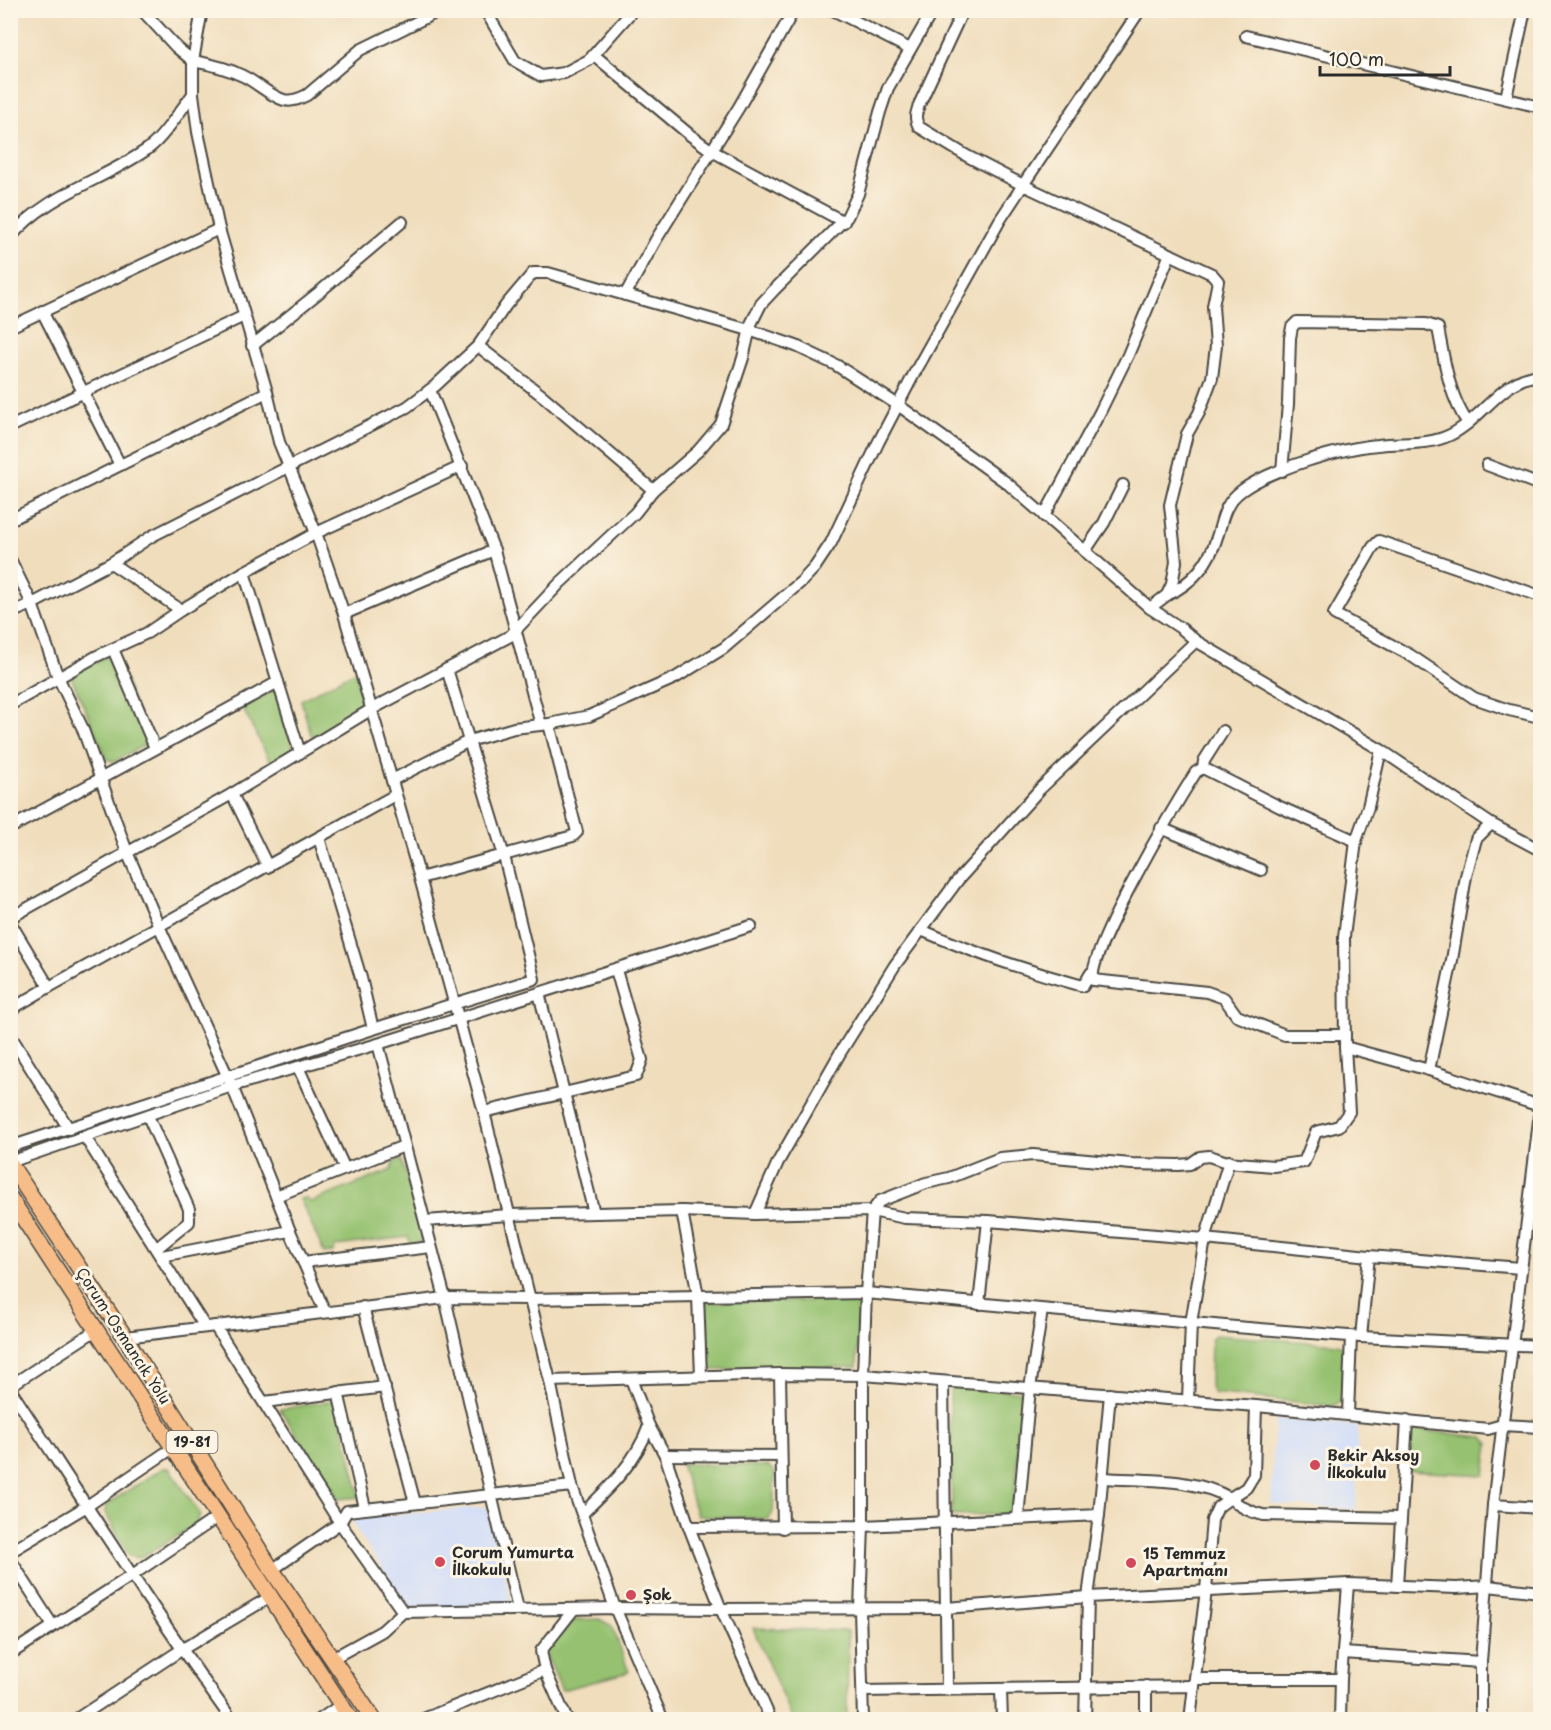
<svg xmlns="http://www.w3.org/2000/svg" width="1551" height="1730" font-family="'Playpen Sans',sans-serif">
<rect width="100%" height="100%" fill="#fcf5e5"/>
<filter id="ink" filterUnits="userSpaceOnUse"><feTurbulence type="fractalNoise" baseFrequency=".0167" numOctaves="2"/><feDisplacementMap in="SourceGraphic" scale="12" xChannelSelector="R" yChannelSelector="G"/><feConvolveMatrix kernelMatrix="1 2 1 2 8 2 1 2 1" color-interpolation-filters="sRGB"/></filter>
<filter id="wash" filterUnits="userSpaceOnUse"><feTurbulence type="fractalNoise" baseFrequency=".008" numOctaves="4" result="noise"/><feDisplacementMap in="SourceGraphic" scale="24" xChannelSelector="R" yChannelSelector="G"/><feGaussianBlur stdDeviation="1.35" result="paint"/><feColorMatrix in="noise" values="0 0 0 0 0 0 0 0 0 0 0 0 0 0 0 0 0 1.4 0 .05"/><feComposite in="paint" operator="in"/></filter>
<g filter="url(#wash)">
<rect width="100%" height="100%" fill="#f0ddbc"/>
<g fill="#cddbfa">
<path d="M1275 1419 1358 1426 1356 1510 1271 1504Z"/>
<path d="M483 1507 488 1510 511 1599 509 1603 412 1609 408 1607 353 1524 354 1518Z"/>
</g>
<g fill="#95c16f" stroke="#60764d" stroke-width="1.5">
<path d="M115 652 148 743 114 762 107 759 72 679 78 671Z"/>
<path d="M355 671 365 701 362 709 316 737 311 735 301 700Z"/>
<path d="M274 690 280 693 294 749 291 753 271 763 242 707Z"/>
<path d="M401 1159 424 1234 419 1243 411 1244 408 1237 336 1246 333 1252 324 1253 300 1199 305 1198 311 1202 392 1170 393 1163Z"/>
<path d="M859 1300 857 1367 709 1370 705 1302Z"/>
<path d="M1215 1335 1338 1344 1346 1352 1344 1400 1333 1406 1213 1393 1210 1387 1211 1340Z"/>
<path d="M950 1385 1023 1392 1013 1514 952 1516Z"/>
<path d="M337 1400 360 1497 338 1499 280 1409Z"/>
<path d="M1417 1430 1483 1437 1489 1444 1485 1475 1409 1471 1411 1437 1413 1432Z"/>
<path d="M681 1464 768 1466 775 1472 773 1512 769 1519 697 1516Z"/>
<path d="M163 1468H169L200 1514 196 1525 140 1558 129 1556 105 1512 106 1505Z"/>
<path d="M599 1619 612 1626 629 1672 562 1690 544 1650 575 1620Z"/>
<path d="M753 1628 848 1631 847 1719H792Z"/>
</g>
</g>
<g filter="url(#ink)">
<g fill="none" stroke-linecap="round" stroke-linejoin="round">
<defs>
<g id="minor">
<path d="M142 10 176 47 193 61V94L198 132 219 229 267 392 279 442 316 533 344 614 420 878 484 1112 550 1381 572 1486 615 1608 663 1720"/>
<path d="M202 10 193 61C210 64 227 68 243 76 256 82 270 96 284 100 292 102 299 99 307 95L360 50 441 10"/>
<path d="M485 10 515 61 541 76 564 73 589 60 633 10"/>
<path d="M833 10 910 49"/>
<path d="M963 10 919 105C916 114 914 118 919 127L967 156 1023 185 1140 10"/>
<path d="M1246 36 1540 107"/>
<path d="M594 55 690 135 712 151 844 222"/>
<path d="M1506 98 1525 10"/>
<path d="M10 238C45 194 105 180 149 148 164 137 181 109 193 94"/>
<path d="M625 295 657 238 739 107 794 10"/>
<path d="M42 311 120 465"/>
<path d="M10 327 219 229"/>
<path d="M252 346 317 294 402 222"/>
<path d="M430 390 494 550 541 725"/>
<path d="M10 427 244 316"/>
<path d="M1487 465 1540 485"/>
<path d="M1282 471 1288 404 1290 338 1292 327 1297 322 1426 324 1438 328C1444 359 1449 397 1468 423"/>
<path d="M653 490 698 451 721 424 743 358 751 324 761 304 774 290 847 217 858 194 880 112 888 88 933 10"/>
<path d="M1044 516 1100 412 1128 355 1170 254"/>
<path d="M10 520 267 392"/>
<path d="M1085 551 1104 523 1123 485"/>
<path d="M10 559 32 604 58 677 82 727 127 852 159 926 232 1086 290 1231 325 1312"/>
<path d="M111 563 181 610"/>
<path d="M244 572 300 753"/>
<path d="M1167 595C1193 583 1210 562 1218 534 1223 517 1225 503 1241 491 1270 469 1342 448 1378 445 1403 442 1427 446 1450 435 1478 421 1495 391 1523 379 1528 377 1535 376 1540 374"/>
<path d="M1540 596 1379 541 1373 547 1334 614 1410 655 1474 698 1509 710 1540 717"/>
<path d="M10 613 32 604 111 563 152 536 407 407 435 386 478 346 506 305 533 273H548L749 330 796 346 836 365 898 405 1007 483 1150 608"/>
<path d="M344 614 494 550"/>
<path d="M113 649 155 748"/>
<path d="M10 705 97 656 147 633 181 610 244 572 316 533 462 466"/>
<path d="M1203 768 1204 761 1223 731"/>
<path d="M392 780 469 741 447 669"/>
<path d="M232 794 268 867"/>
<path d="M10 828 278 682"/>
<path d="M1161 828 1261 870"/>
<path d="M319 838 361 978 373 1029 534 979 504 856 469 741 514 728 549 724 589 716 675 678 724 648 802 581 815 567 831 543 878 443 914 374 1000 220 1023 185 1212 274 1218 281 1213 306 1216 346 1212 378 1199 413 1187 434 1170 505 1176 562 1172 584 1167 595 1150 608 1182 629 1196 641"/>
<path d="M420 878 573 836 577 832 549 724"/>
<path d="M10 918 232 794 372 709 510 636 560 583 635 513 653 490 544 397 478 346"/>
<path d="M10 922 49 987"/>
<path d="M921 930C974 953 1027 971 1083 986L1091 973"/>
<path d="M539 993 594 1213"/>
<path d="M10 1010 49 987 395 795"/>
<path d="M10 1035 69 1129"/>
<path d="M1345 1035H1285L1237 1016 1224 998 1207 992 1093 980C1087 953 1177 802 1196 772L1203 768 1280 807 1356 841"/>
<path d="M378 1044 445 1298 518 1609"/>
<path d="M1345 1047 1429 1070 1540 1106"/>
<path d="M298 1067 345 1169"/>
<path d="M1429 1070 1452 960 1466 876 1476 839 1491 824"/>
<path d="M484 1112 636 1076 642 1060 616 970"/>
<path d="M148 1116 189 1209V1222L157 1248"/>
<path d="M85 1137 205 1327"/>
<path d="M10 1147 373 1029"/>
<path d="M10 1162 232 1086 378 1044 751 926"/>
<path d="M276 1196 404 1146"/>
<path d="M682 1211 698 1296 701 1376"/>
<path d="M755 1214 778 1162 840 1053 895 965 958 880 1040 789 1196 641 1381 750 1491 824 1540 850"/>
<path d="M425 1221 509 1215 682 1211 755 1214 872 1211 905 1218 988 1221 1205 1239 1229 1161"/>
<path d="M162 1256 290 1231"/>
<path d="M303 1262 431 1247"/>
<path d="M979 1304 988 1221"/>
<path d="M363 1307 415 1503"/>
<path d="M215 1326 340 1523 403 1612"/>
<path d="M125 1337 445 1298 529 1299 866 1293 1236 1327 1361 1337 1540 1346"/>
<path d="M1361 1337 1369 1256"/>
<path d="M780 1374 783 1528"/>
<path d="M631 1379 649 1426 665 1455 689 1527 721 1609 771 1720"/>
<path d="M550 1381 780 1374 863 1375 1256 1406 1488 1429 1502 1425 1540 1427"/>
<path d="M943 1382 947 1688"/>
<path d="M10 1386 96 1330"/>
<path d="M10 1389C83 1500 154 1612 232 1720"/>
<path d="M338 1392 365 1508"/>
<path d="M1188 1400 1191 1323 1205 1239 1369 1256 1521 1268"/>
<path d="M264 1402 385 1387"/>
<path d="M1256 1406 1254 1475 1246 1488 1230 1498C1240 1507 1250 1512 1263 1515L1401 1518"/>
<path d="M1348 1414 1351 1336"/>
<path d="M665 1455 781 1456"/>
<path d="M1103 1478C1144 1481 1193 1477 1230 1498L1218 1507 1212 1520 1206 1590 1194 1686"/>
<path d="M1493 1505 1540 1508"/>
<path d="M583 1513C610 1487 636 1462 649 1426"/>
<path d="M1018 1518 1030 1388 1042 1310"/>
<path d="M689 1527 863 1526 1099 1515"/>
<path d="M10 1552 87 1506 174 1447"/>
<path d="M10 1559 53 1626"/>
<path d="M272 1570 340 1523 347 1511 572 1486"/>
<path d="M1397 1586 1407 1420"/>
<path d="M1343 1653 1481 1662"/>
<path d="M10 1654 131 1576 219 1516"/>
<path d="M333 1658 382 1631 403 1612 615 1608 721 1609 946 1608 1088 1597 1348 1584 1456 1588 1488 1586 1540 1592"/>
<path d="M1195 1679H1341"/>
<path d="M1146 1686V1720"/>
<path d="M1001 1690 1002 1720"/>
<path d="M863 1691 1194 1686 1190 1720"/>
<path d="M10 1713 15 1720"/>
<path d="M75 1720 181 1650 270 1597"/>
<path d="M319 1720 341 1705"/>
<path d="M421 1720 545 1670"/>
<path d="M567 1720 545 1670 541 1651 574 1609"/>
<path d="M863 1720 860 1609 863 1526V1375L866 1293 872 1211 880 1201 926 1183 949 1178 1000 1158 1033 1155 1131 1164 1179 1165 1190 1164 1200 1157 1209 1156 1227 1162 1273 1166 1304 1162 1316 1132 1339 1126 1349 1112 1345 1047 1344 937 1356 841 1368 807 1381 750"/>
<path d="M1085 1720 1088 1597 1099 1515 1110 1394"/>
<path d="M1340 1720 1341 1679 1348 1584"/>
<path d="M1481 1720V1662L1493 1505 1540 1112"/>
</g>
<g id="highway">
<path d="M10 1164 125 1337 272 1570 374 1720"/>
<path d="M10 1198 351 1720"/>
</g>
</defs>
<use href="#minor" stroke="#494641" stroke-width="14"/>
<use href="#highway" stroke="#494641" stroke-width="18"/>
<use href="#minor" stroke="#fff" stroke-width="10"/>
<use href="#highway" stroke="#f7bd88" stroke-width="15"/>
</g>
</g>
<g fill="#d1495b" stroke="#fcf5e5" stroke-width="2">
<circle cx="1315" cy="1465" r="6"/>
<circle cx="440" cy="1562" r="6"/>
<circle cx="1131" cy="1563" r="6"/>
<circle cx="631" cy="1595" r="6"/>
</g>
<g text-anchor="middle" stroke-width="6" stroke-linejoin="round" paint-order="stroke">
<rect fill="#fcf5e5" stroke="#6a6863" stroke-width="1.5" x="166.5" y="1431" width="51" height="22" rx="4.5"/>
<g font-size="14" font-weight="bold" fill="#2b2b2b">
<text x="192" y="1447">19-81</text>
</g>
<g font-size="15" fill="#2b2b2b" stroke="#fcf5e5">
<text transform="translate(123 1336) rotate(57)" y="5">Çorum-Osmancık Yolu</text>
</g>
<g font-size="15" font-weight="bold" fill="#2b2b2b" stroke="#fcf5e5" text-anchor="start">
<text x="1327" y="1461">Bekir Aksoy<tspan x="1327" dy="17">İlkokulu</tspan></text>
<text x="452" y="1558">Çorum Yumurta<tspan x="452" dy="17">İlkokulu</tspan></text>
<text x="1143" y="1559">15 Temmuz<tspan x="1143" dy="17">Apartmanı</tspan></text>
<text x="643" y="1600">Şok</text>
</g>
</g>
<rect width="1551" height="1730" fill="none" stroke="#fcf5e5" stroke-width="36"/>
<path d="M1320 66v9h130v-9" fill="none" stroke="#2b2b2b" stroke-width="3"/>
<text x="1329" y="66" font-size="18" fill="#2b2b2b" stroke="#fcf5e5" stroke-width="4.5" paint-order="stroke">100 m</text>
</svg>
